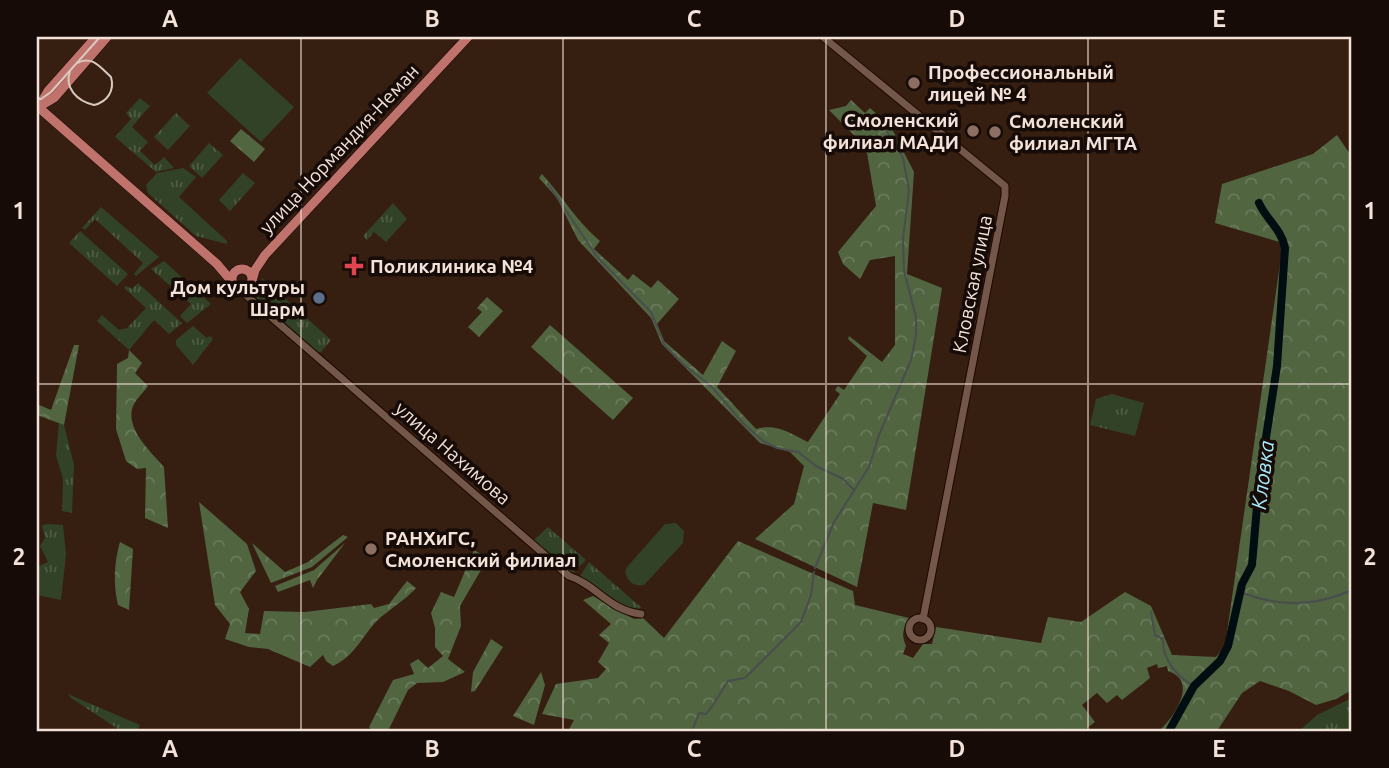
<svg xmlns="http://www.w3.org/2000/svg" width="1389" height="768" font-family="Ubuntu,sans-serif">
<defs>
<pattern id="grass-tufts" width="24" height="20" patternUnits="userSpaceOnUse" patternTransform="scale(1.75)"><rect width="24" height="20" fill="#324226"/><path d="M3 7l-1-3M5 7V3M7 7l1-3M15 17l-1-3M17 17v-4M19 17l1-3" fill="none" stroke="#505d45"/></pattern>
<pattern id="forest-crowns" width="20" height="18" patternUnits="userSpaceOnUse" patternTransform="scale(1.75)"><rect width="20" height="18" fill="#516541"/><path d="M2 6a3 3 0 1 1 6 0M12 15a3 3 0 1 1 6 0" fill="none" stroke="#6a7b5c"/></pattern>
</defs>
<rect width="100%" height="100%" fill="#361e11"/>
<g fill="url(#grass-tufts)">
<path d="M140 98 150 106 132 127 148 142 140 151 155 165 164 157 174 168 156 172 115 137 131 119 126 113Z"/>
<path d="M176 113 190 126 168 150 154 137Z"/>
<path d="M209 143 223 155 202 178 189 166Z"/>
<path d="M183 168 196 177 179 197 227 241V244L196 236 148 193 146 185 157 173Z"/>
<path d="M243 173 255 183 230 211 219 200Z"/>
<path d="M393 203 407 219 386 242 374 232 367 240 363 236Z"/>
<path d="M101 207 159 257 136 276 134 274 143 263 95 219 85 230 82 228Z"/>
<path d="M80 231 128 274 117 286 69 243Z"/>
<path d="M164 261 211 304 187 323 180 316 191 304 151 269Z"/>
<path d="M262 278 331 340 321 352 317 353 256 299Z"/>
<path d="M138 283 182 323 169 334 154 320 129 350 97 321 102 315 119 330 127 328 146 308 124 288 126 286 132 289Z"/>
<path d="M193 326 207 338 210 336 213 339 193 365 176 345V340Z"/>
<path d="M1112 394 1144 403 1135 436 1090 425 1096 399Z"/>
<path d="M59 423 64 425 74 465 72 513 62 511 63 479 56 455Z"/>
<path d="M46 524 63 525 66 554 61 600 37 595V567L48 562 40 546 45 538 42 526Z"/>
<path d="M548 527 586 560 573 573H569L533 541Z"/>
<path d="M589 562 642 608 628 610 600 594 580 576Z"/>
<path d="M68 694 140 725 137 731 118 729 71 698Z"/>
<path d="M1352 698V731H1299L1317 715Z"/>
</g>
<g fill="url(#forest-crowns)">
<path d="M851 100 865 113 870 108 891 127 914 172 907 274 942 288 906 510 873 503 857 587 755 539 794 504 804 466 790 452 760 443 662 344 651 318 578 240 557 198 539 178 542 174C562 196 578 223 600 241L594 249 628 280 633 274 651 288 658 280 679 299 657 324 664 341 703 375 722 341 736 351 717 387 756 429C776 423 790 433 808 442L840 394 835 390 838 386 844 390 867 356 848 339 849 336 882 362 895 345V256L870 260 860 279 843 264 838 252 876 206 866 147 829 110 846 106Z"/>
<path d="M241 129 265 149 254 162 230 141Z"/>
<path d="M1337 135 1352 157V690L1336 699 1316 705 1289 691 1260 681 1242 693 1217 731H1159C1174 717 1199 681 1168 671L1167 666 1158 668 1157 664 1147 668 1150 678 1122 700 1117 695 1107 703 1097 693 1082 705 1095 722 1083 731H568L574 720 542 714 556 684 598 678 606 669 598 662 609 643 599 635 611 624 583 600 593 596 634 619 643 618 664 638 738 541 853 591 855 605 909 618C903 629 901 635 906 646L903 654 913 658 923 644H932L936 627 1041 643 1048 617 1081 622 1125 592 1151 606 1172 655 1216 657 1225 646 1283 243 1215 223 1222 184 1313 154Z"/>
<path d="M487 297 503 311 479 337 468 327 482 312 477 308Z"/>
<path d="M550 325 633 398 613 420 531 347Z"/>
<path d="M74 345H79L64 425 37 415V404L51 410Z"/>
<path d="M129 350 142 363 135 373 148 386C143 393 134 401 132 409 127 431 152 453 164 467L168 528 145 518 146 468 137 469 126 461 116 429 117 364 128 358Z"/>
<path d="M199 502 247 544 256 571 240 592 249 609 245 633 260 634 264 611 305 612 371 604 374 608 389 604 407 581 416 588C405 600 393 607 381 617 362 634 358 654 333 666L326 661 323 655 310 667 268 649 249 647 225 639 230 624 215 605Z"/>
<path d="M343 535 348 537 312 567 271 583 252 543 285 572 308 562Z"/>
<path d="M120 542 133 549 129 610 118 605C113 585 114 562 120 542Z"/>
<path d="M345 543 317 580 313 588 310 580 278 592 275 586 314 570Z"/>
<path d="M474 550 488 558 460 606 461 626 448 659 465 672 443 682 417 683 408 690 388 731H372L369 727 393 680 414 674 410 664 418 659 428 668 443 656 435 647V628L431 613 441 592 454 597Z"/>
<path d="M491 639 503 647 475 691 471 692 473 672Z"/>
<path d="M541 672 545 685 534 725 513 716Z"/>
</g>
<g fill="#324226">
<path d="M240 58 294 107 261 142 207 93Z"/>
<path d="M676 523 684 531 683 543 644 585C634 587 628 582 625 572L627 567 665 524Z"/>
</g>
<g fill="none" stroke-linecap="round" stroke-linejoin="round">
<g stroke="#494d4d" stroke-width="2">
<path d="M548 184 598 258 651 312 665 346 683 364 711 386 743 423 763 441 777 448 798 452 816 466 843 479 853 489"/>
<path d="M815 568 834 522 869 467 879 435 911 360 916 335V317L904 271 903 239 909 190 903 158 884 127"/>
<path d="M1240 592C1279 607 1314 607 1352 590"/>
<path d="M1151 612 1155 635 1163 639C1162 659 1177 677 1194 686"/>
<path d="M692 731 699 713 706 714C715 704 720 693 728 681L745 678 801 622 811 595 814 572"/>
</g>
<path stroke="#010d11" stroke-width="8" d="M1169 731 1194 686 1220 661 1228 646 1242 584 1252 565 1259 483 1277 366 1285 248C1282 230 1266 219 1259 203"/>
<defs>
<g id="minor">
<path d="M823 37 1005 186V196L923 619"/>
<path d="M239 289 569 576C597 585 608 610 641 614"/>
<circle cx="920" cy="629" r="11"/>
</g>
<g id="major">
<path d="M37 106 217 264 233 283"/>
<path d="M39 106 48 91 96 37"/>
<path d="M39 107 54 98 107 37"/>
<circle cx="242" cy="279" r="10"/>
<path d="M252 281 255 270 265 255 468 37"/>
</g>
</defs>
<use href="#minor" stroke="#1d0700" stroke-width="9"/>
<use href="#major" stroke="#1d0700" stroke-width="10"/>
<use href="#minor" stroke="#735749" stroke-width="7"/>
<use href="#major" stroke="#c0736d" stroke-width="9"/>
<g stroke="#d9c8be" stroke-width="2">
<path d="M70 71C64 88 77 101 94 105 107 102 115 91 111 77 100 67 92 55 77 63"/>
<path d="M37 99H41L51 92 100 37"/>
</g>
</g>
<path fill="none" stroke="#f2e2d9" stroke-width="2" stroke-opacity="0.55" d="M301 37V731M563 37V731M826 37V731M1088 37V731M37 384H1352"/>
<g fill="#8d6e63" stroke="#160b06" stroke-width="2.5">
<circle cx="914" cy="83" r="7"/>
<circle cx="973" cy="131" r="7"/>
<circle cx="995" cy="132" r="7"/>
<circle cx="371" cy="549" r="7"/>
</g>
<path fill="#e0444e" stroke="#160b06" stroke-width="2.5" d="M350.5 255.5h7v7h7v7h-7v7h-7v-7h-7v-7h7z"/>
<circle fill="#5c6f8a" stroke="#160b06" stroke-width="2.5" cx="319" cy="298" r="7"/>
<g text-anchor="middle" stroke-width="7" stroke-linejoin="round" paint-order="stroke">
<g font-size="19" font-weight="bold" fill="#f2e2d9" stroke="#160b06" text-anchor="start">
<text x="928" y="79">Профессиональный<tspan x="928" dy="22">лицей № 4</tspan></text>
<text x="959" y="127" text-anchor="end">Смоленский<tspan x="959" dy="22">филиал МАДИ</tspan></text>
<text x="1009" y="128">Смоленский<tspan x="1009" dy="22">филиал МГТА</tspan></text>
<text x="370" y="273">Поликлиника №4</text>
<text x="305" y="294" text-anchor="end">Дом культуры<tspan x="305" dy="22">Шарм</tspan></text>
<text x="385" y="545">РАНХиГС,<tspan x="385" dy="22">Смоленский филиал</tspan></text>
</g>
<g font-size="19" fill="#f2e2d9" stroke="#160b06">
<text transform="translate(339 149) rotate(-47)" y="7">улица Нормандия-Неман</text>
<text transform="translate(972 284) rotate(-79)" y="7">Кловская улица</text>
<text transform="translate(453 453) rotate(41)" y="7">улица Нахимова</text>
</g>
<g font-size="21" font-style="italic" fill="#a7ebfe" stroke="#160b06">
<text transform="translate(1263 475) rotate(-83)" y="7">Кловка</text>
</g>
</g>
<rect width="1389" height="768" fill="none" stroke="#160b06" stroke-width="77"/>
<rect x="38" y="38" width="1312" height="692" fill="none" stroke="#f2e2d9" stroke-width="2.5"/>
<g font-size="23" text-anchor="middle" font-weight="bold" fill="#f2e2d9">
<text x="170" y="27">A</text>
<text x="432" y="27">B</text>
<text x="694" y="27">C</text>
<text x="957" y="27">D</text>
<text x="1219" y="27">E</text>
<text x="19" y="219">1</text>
<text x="1370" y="219">1</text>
<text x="19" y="565">2</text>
<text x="1370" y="565">2</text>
<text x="170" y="757">A</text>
<text x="432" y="757">B</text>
<text x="694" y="757">C</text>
<text x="957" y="757">D</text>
<text x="1219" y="757">E</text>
</g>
</svg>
